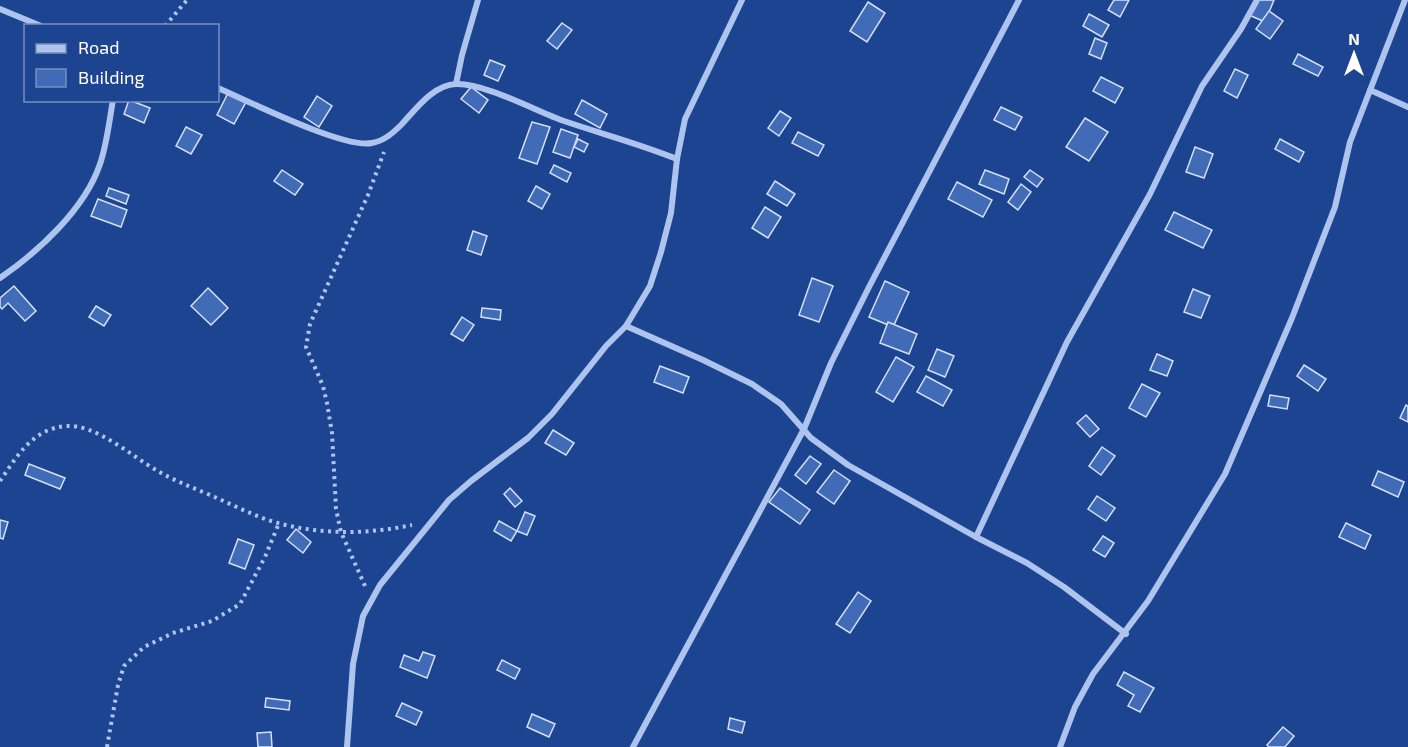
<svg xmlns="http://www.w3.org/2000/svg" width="1408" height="747" font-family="'Exo 2',sans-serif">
<rect width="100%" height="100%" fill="#1d4491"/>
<g fill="#416ab7" stroke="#d3e0fa" stroke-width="1.5">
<path d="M1114 0H1129L1120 17 1108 10Z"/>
<path d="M1256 0H1274L1265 22 1249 15Z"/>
<path d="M868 2 885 13 867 42 850 31Z"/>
<path d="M1269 11 1283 21 1270 39 1256 29Z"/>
<path d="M1089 14 1109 25 1102 37 1083 26Z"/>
<path d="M562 23 572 30 557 49 547 41Z"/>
<path d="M1095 38 1107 43 1101 59 1089 54Z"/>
<path d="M1298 54 1323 67 1318 76 1293 64Z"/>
<path d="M490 60 505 66 498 81 484 75Z"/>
<path d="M1235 69 1248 75 1237 98 1224 91Z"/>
<path d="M1101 77 1123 88 1115 103 1093 91Z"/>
<path d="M471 87 488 100 479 113 461 99Z"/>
<path d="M228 93 246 102 234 124 217 115Z"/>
<path d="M317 96 332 106 319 127 304 117Z"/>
<path d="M129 100 150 108 144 123 124 114Z"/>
<path d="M582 100 607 114 600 128 575 114Z"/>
<path d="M1001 107 1022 117 1015 130 994 120Z"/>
<path d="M780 111 791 118 779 136 768 128Z"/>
<path d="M1085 118 1108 132 1089 161 1066 147Z"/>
<path d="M532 122 550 127 537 164 519 158Z"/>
<path d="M186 127 202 135 191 154 176 146Z"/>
<path d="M561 129 578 135 570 158 553 152Z"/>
<path d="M798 132 824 145 818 156 792 143Z"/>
<path d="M578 139 588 144 584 152 574 147Z"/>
<path d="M1280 139 1304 152 1299 162 1275 149Z"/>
<path d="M1195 147 1213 154 1204 178 1186 172Z"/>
<path d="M554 165 571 173 567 182 550 173Z"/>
<path d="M282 170 303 184 295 195 274 181Z"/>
<path d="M985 170 1009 179 1004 194 979 184Z"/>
<path d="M1030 170 1043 179 1037 187 1024 177Z"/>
<path d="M775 181 795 194 787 206 767 194Z"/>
<path d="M957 182 992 200 983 217 948 199Z"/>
<path d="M1021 184 1031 192 1018 210 1008 202Z"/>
<path d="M536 186 550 194 542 209 528 201Z"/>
<path d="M109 188 129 195 126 204 106 196Z"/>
<path d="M98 199 127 210 121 227 91 216Z"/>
<path d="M765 207 781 217 768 238 752 228Z"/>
<path d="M1174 212 1212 230 1203 248 1165 230Z"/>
<path d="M473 231 487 236 481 255 467 250Z"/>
<path d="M812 278 833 286 819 322 799 315Z"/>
<path d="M885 281 909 292 893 327 869 317Z"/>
<path d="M14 286 36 311 25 321 8 303 2 309 0 307V298Z"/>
<path d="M208 288 228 308 211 325 191 306Z"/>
<path d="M1193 289 1210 296 1201 318 1184 312Z"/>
<path d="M96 306 111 315 104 326 89 317Z"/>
<path d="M482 308 501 310 500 320 481 317Z"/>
<path d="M462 317 474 325 463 341 451 334Z"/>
<path d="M888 322 917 334 909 354 880 343Z"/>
<path d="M937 349 954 356 945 377 928 370Z"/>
<path d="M1157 354 1173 361 1167 376 1150 370Z"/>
<path d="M896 357 914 367 893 402 876 392Z"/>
<path d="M1304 365 1326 379 1318 391 1297 376Z"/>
<path d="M660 366 689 377 683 393 654 382Z"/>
<path d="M926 376 952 390 943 406 917 392Z"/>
<path d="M1142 384 1160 393 1146 417 1129 408Z"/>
<path d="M1270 395 1289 398 1287 409 1268 406Z"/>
<path d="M1406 405 1408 406V422L1400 418Z"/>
<path d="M1086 415 1099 429 1090 437 1077 423Z"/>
<path d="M553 430 574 443 566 455 545 443Z"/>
<path d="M1102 447 1115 456 1101 475 1089 466Z"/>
<path d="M810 456 821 464 806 484 795 475Z"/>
<path d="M29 464 65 478 60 489 25 475Z"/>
<path d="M834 470 850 481 834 504 817 492Z"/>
<path d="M1378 471 1404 482 1398 497 1372 485Z"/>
<path d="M510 488 522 501 515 507 504 494Z"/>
<path d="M780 488 810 510 800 524 769 502Z"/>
<path d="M1097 496 1115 508 1106 521 1088 509Z"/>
<path d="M525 512 535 516 527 535 517 531Z"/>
<path d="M0 520 8 522 3 539 0 538Z"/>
<path d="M499 521 517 531 511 541 494 531Z"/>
<path d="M1346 523 1371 535 1365 549 1339 537Z"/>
<path d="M296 529 311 542 303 553 287 540Z"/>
<path d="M1103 536 1114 543 1105 557 1093 550Z"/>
<path d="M238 539 254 545 245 569 229 563Z"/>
<path d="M858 592 871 601 850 633 836 624Z"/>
<path d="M423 652 435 656 427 678 400 667 404 655 419 661Z"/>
<path d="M502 660 520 669 515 679 497 670Z"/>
<path d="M1124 672 1154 688 1140 712 1128 706 1134 695 1117 685Z"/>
<path d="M266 698 290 701 289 710 265 707Z"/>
<path d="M402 703 422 712 416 725 396 716Z"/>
<path d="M532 714 555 724 549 737 527 727Z"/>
<path d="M730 718 745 722 742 733 728 729Z"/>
<path d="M1283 727 1294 736 1285 747H1269L1267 745Z"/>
<path d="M271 732 272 747H258L257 733Z"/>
</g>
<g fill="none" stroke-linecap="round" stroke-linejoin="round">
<g stroke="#adc4ee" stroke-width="4" stroke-dasharray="3 4.5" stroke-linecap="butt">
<path d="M165 26 187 0"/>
<path d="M0 481C17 456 33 428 67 426 95 424 132 456 156 470 173 480 191 487 210 495 229 503 248 513 268 520 314 535 365 535 412 525"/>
<path d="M365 586 341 532 336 509 332 433 327 403 323 386 306 347 310 324 368 195 384 152"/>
<path d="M107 747 118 685 124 666 144 647 173 633 212 621 240 604 265 557 279 523"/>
</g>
<g stroke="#adc4ee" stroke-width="6">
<path d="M0 9 41 26"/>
<path d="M456 84 462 55 478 0"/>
<path d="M218 88C248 101 344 149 372 143 384 141 393 133 402 124 416 109 433 85 456 84 485 83 536 111 564 121 602 134 640 144 677 159"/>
<path d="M1370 90 1408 107"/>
<path d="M0 278C38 252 85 209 100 164 107 144 109 122 113 100"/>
<path d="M626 326 703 360 752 384 781 404 811 438 848 465 976 537 1027 563 1064 587 1126 634"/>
<path d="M976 537 1067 342 1150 194 1202 86 1241 29 1257 0"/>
<path d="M347 747 353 664 363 616 380 585 449 500 471 481 528 438 552 414 606 346 626 326 650 286 661 252 671 213 677 159 685 119 742 0"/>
<path d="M633 747 804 429 831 363 869 287 1019 0"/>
<path d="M1060 747 1075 707 1093 674 1148 601 1225 474 1292 318 1335 207 1350 142 1405 0"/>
</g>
</g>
<rect x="24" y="24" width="195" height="78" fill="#1d4491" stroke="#778fbd" stroke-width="1.5"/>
<rect x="36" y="44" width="30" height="9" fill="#adc4ee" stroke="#778fbd" stroke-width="1.5"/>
<text x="78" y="54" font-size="18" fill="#ffffff">Road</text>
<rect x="36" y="69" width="30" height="18" fill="#416ab7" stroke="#778fbd" stroke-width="1.5"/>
<text x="78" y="84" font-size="18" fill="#ffffff">Building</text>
<g transform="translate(1354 54)" stroke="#1d4491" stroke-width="4.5" paint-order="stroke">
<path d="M0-4.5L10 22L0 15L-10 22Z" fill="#ffffff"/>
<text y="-9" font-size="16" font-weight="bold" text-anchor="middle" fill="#ffffff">N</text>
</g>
</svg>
